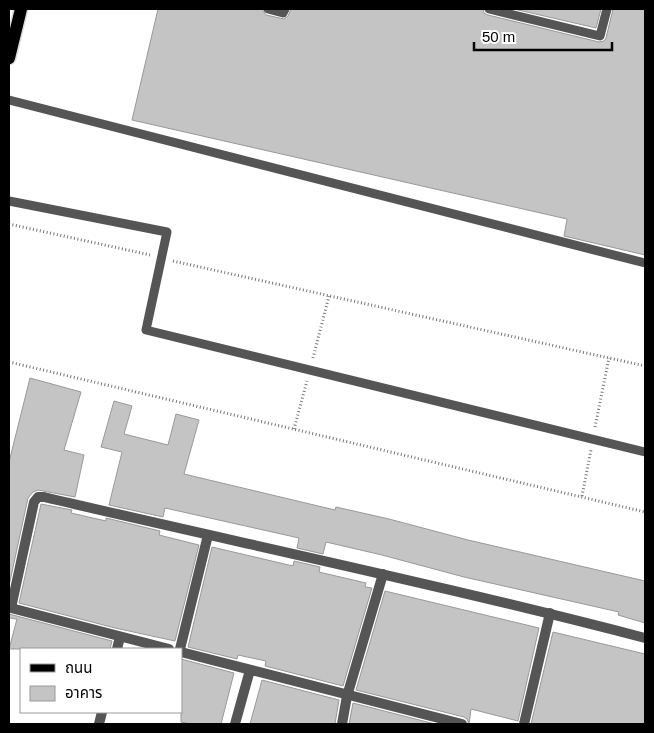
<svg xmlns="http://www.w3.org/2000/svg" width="654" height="733" font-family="Arial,'Noto Sans Thai',sans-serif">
<rect width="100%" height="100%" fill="#fff"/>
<g fill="#c4c4c4" stroke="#999">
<path d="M158 9H262L266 15 284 19 288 16 291 9H483L484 13 488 15 599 42 604 41 606 38 613 9H645V255L564 236 567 219 132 120Z"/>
<path d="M514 9H601L596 28Z"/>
<path d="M30 378 81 392 64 450 84 455 75 497 38 490 33 492 28 498 9 586V462Z"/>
<path d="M114 401 132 406 124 434 168 445 176 414 199 420 184 474 335 510 336 507 389 519 468 540 645 581V623L618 615 619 612 464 577 382 555 326 542 323 554 297 548 299 538 165 508 163 517 109 505 122 452 101 447Z"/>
<path d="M41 504 72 510 71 513 106 521V518L160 531 159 535 199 545 175 641 115 628 19 603Z"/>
<path d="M212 547 293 566 294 561 320 567 319 572 366 583 365 587 372 588 343 686 265 666 266 661 238 655 237 659 188 647Z"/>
<path d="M385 591 539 628 518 721 471 709 469 724 467 719 464 717 356 690Z"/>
<path d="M9 614 112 641 110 649H9L17 619 9 618Z"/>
<path d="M553 632 645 654V724H531Z"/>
<path d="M181 659 234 673 221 724H191L181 722Z"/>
<path d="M262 680 339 700 335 724H250Z"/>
<path d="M353 703 435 724H349Z"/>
</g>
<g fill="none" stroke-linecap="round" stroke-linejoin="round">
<defs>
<path id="primary" d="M9 58 21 9"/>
</defs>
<use href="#primary" stroke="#dbdbdb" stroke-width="15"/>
<g stroke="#777" stroke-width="3" stroke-dasharray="1 2.5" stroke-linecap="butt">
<path d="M9 224 150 255"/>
<path d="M173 261 645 366"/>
<path d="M313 358 329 296"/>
<path d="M9 362 645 512"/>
<path d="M595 427 609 358"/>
<path d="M294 429 307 381"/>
<path d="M582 496 591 450"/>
</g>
<g stroke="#555" stroke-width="9">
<path d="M268 9 283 13 285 9"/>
<path d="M489 9 600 36 607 9"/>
<path d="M9 100 645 263"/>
<path d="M9 201 167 232 146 330 645 452"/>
</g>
<g stroke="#555" stroke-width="10">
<path d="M117 649 120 637"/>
<path d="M169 649 11 608 34 502 38 497H44C244 544 446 586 645 638"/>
<path d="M180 649 208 535"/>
<path d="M181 652 462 724"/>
<path d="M99 724 102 712"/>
<path d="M235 724 250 670"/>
<path d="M342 724 347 696 383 574"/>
<path d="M524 724 550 613"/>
</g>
<use href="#primary" stroke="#000" stroke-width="12"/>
</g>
<rect width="654" height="733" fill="none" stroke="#000000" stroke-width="20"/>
<rect x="20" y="648" width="162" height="65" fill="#ffffff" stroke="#999999"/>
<rect x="30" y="664" width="25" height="8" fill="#000000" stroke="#999999"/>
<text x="65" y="673" font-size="15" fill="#000000">ถนน</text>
<rect x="30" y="686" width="25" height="15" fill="#c4c4c4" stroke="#999999"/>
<text x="65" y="698" font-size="15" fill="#000000">อาคาร</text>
<path d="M474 42v8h138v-8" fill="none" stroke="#000000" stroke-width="2.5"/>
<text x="482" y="42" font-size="15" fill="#000000" stroke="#ffffff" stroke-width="4" paint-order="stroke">50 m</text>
</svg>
